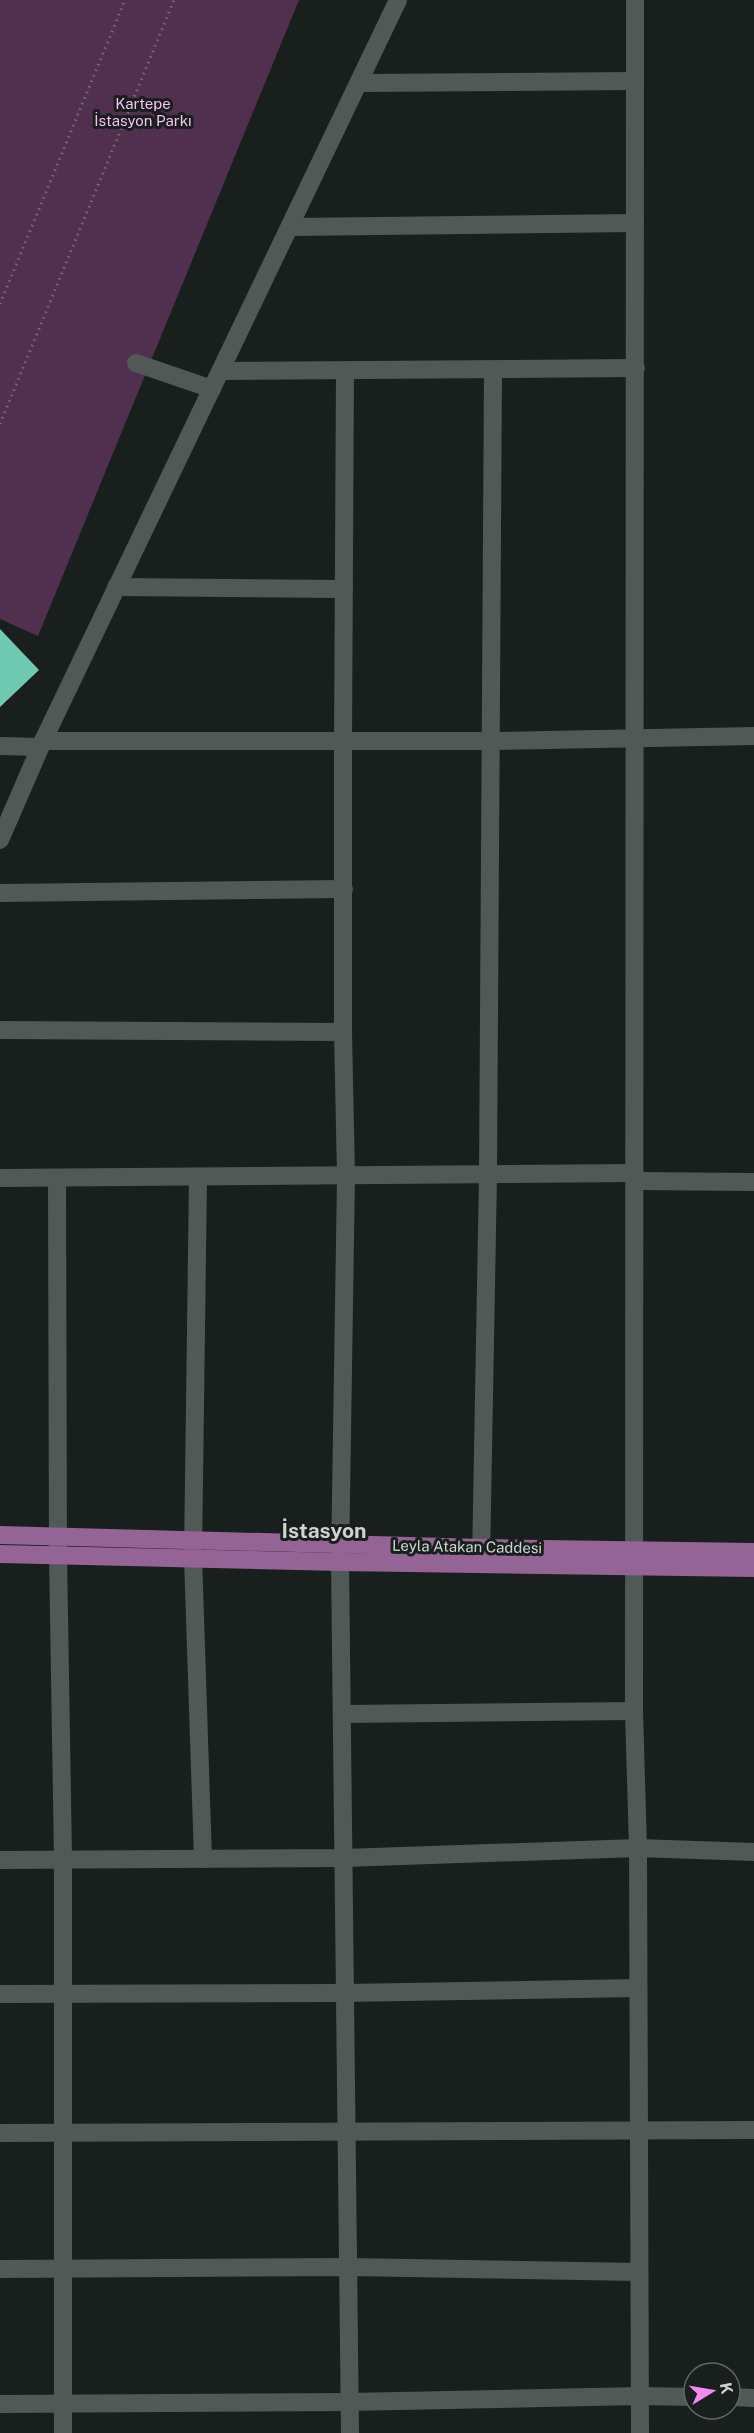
<svg xmlns="http://www.w3.org/2000/svg" width="754" height="2433" font-family="'Public Sans',sans-serif">
<rect width="100%" height="100%" fill="#181f1d"/>
<path fill="#512f4f" d="M0 0H299L38 636 0 619Z"/>
<path fill="#70c9b2" d="M0 629 39 670 0 707Z"/>
<g fill="none" stroke-linecap="round" stroke-linejoin="round">
<g stroke="#6b7170" stroke-width="3" stroke-dasharray="1.5 4.5" stroke-linecap="butt">
<path d="M0 304 125 0"/>
<path d="M0 424 174 0"/>
</g>
<g stroke="#515957" stroke-width="18">
<path d="M635 0 634 1711 638 1848 640 2433"/>
<path d="M359 83 635 81"/>
<path d="M291 227 635 223"/>
<path d="M136 363 212 389"/>
<path d="M222 371 636 368"/>
<path d="M345 371 343 741V1032L346 1176 340 1562 350 2433"/>
<path d="M116 587 344 589"/>
<path d="M43 741H492L754 736"/>
<path d="M0 746 40 747"/>
<path d="M0 840 43 741 398 0"/>
<path d="M0 893 344 889"/>
<path d="M0 1030 343 1032"/>
<path d="M198 1177 193 1557 203 1859"/>
<path d="M0 1178 635 1173"/>
<path d="M57 1178 58 1554 63 1859V2433"/>
<path d="M635 1181 754 1182"/>
<path d="M481 1562 488 1175 493 370"/>
<path d="M343 1714 634 1711"/>
<path d="M0 1860 344 1858 638 1848 754 1852"/>
<path d="M0 1994 345 1993 637 1988"/>
<path d="M0 2133 754 2130"/>
<path d="M0 2269 348 2267 638 2272"/>
<path d="M730 2397 754 2398"/>
<path d="M0 2404 349 2402 640 2396 694 2397"/>
</g>
<g stroke="#956496" stroke-width="18">
<path d="M0 1535 482 1548 754 1552"/>
<path d="M0 1554 340 1562 754 1568"/>
</g>
</g>
<g text-anchor="middle" stroke-width="6" stroke-linejoin="round" paint-order="stroke">
<g font-size="15" fill="#fbbff7" stroke="#181f1d">
<text x="143" y="109">Kartepe<tspan x="143" dy="17">İstasyon Parkı</tspan></text>
</g>
<g font-size="15" fill="#cfd4d3" stroke="#181f1d">
<text transform="translate(467 1547) rotate(1)" y="5">Leyla Atakan Caddesi</text>
</g>
<g font-size="21" font-weight="bold" fill="#cfd4d3" stroke="#181f1d">
<text x="324" y="1538">İstasyon</text>
</g>
</g>
<g transform="translate(712 2391) rotate(79)"><circle r="28" fill="#181f1d" stroke="#616766" stroke-width="1.5"/>
<path d="M0-4.5L10 22L0 15L-10 22Z" fill="#f489f0"/>
<text y="-9" font-size="16" font-weight="bold" text-anchor="middle" fill="#cfd4d3">K</text>
</g>
</svg>
